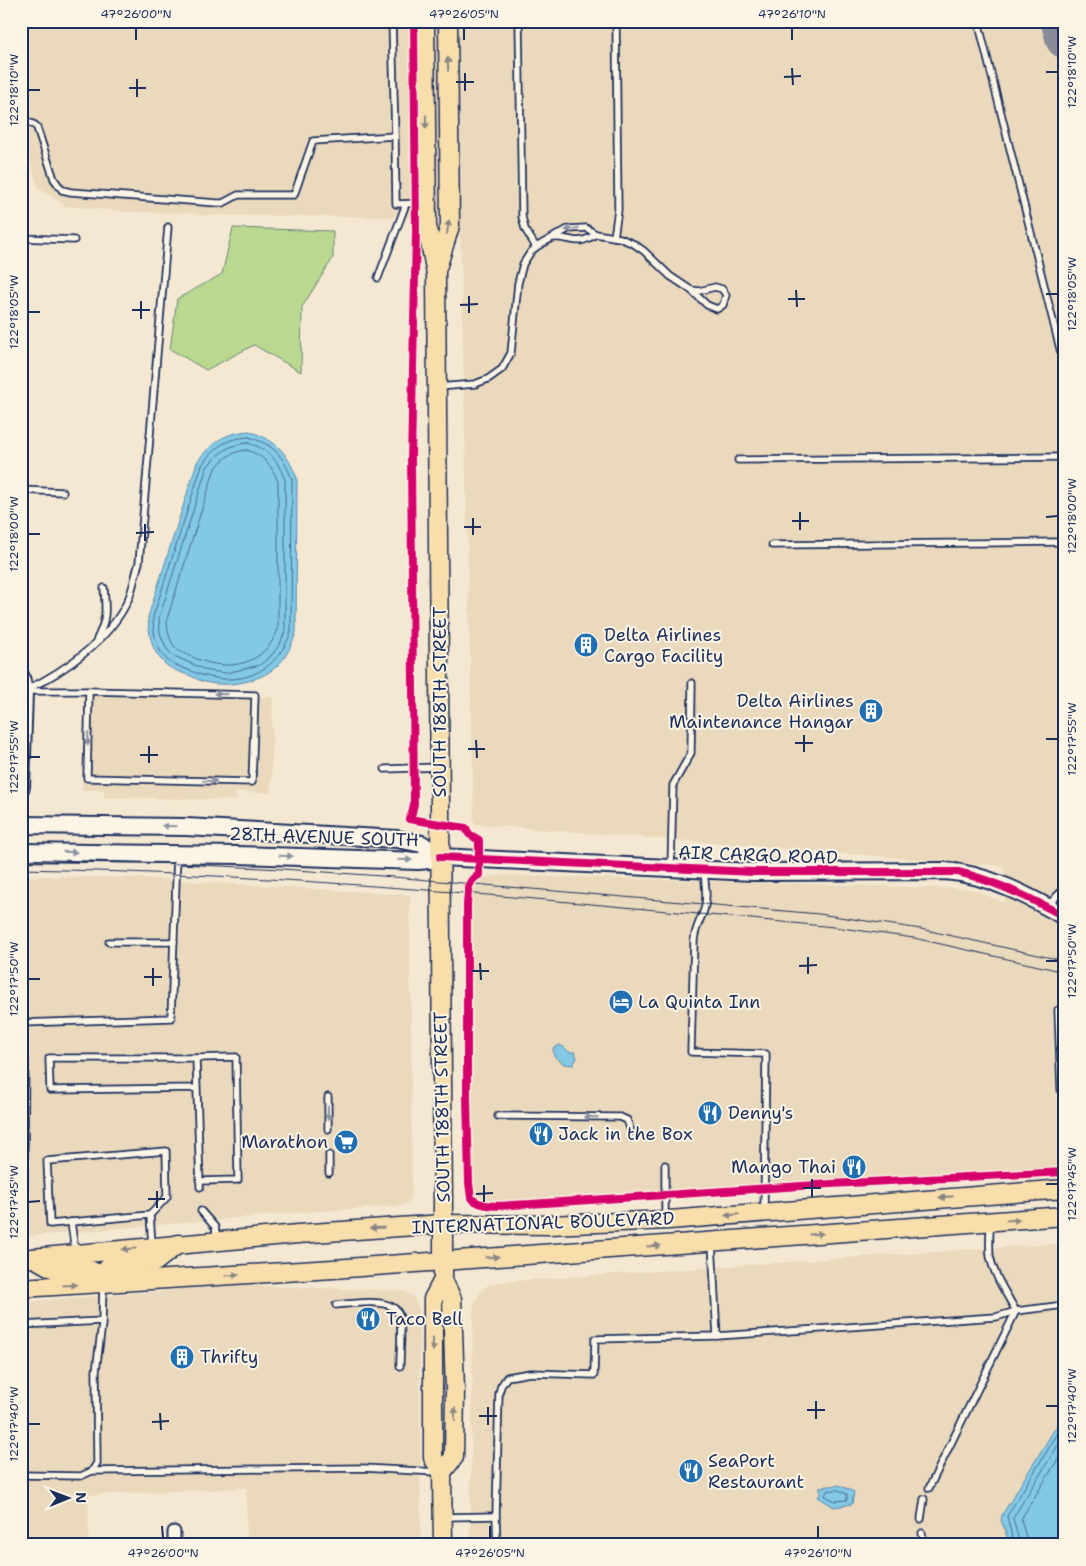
<svg xmlns="http://www.w3.org/2000/svg" width="1086" height="1566" font-family="'Shantell Sans',sans-serif">
<rect width="100%" height="100%" fill="#f4e8d2"/>
<filter id="ink" filterUnits="userSpaceOnUse"><feTurbulence type="fractalNoise" baseFrequency=".02" numOctaves="2"/><feDisplacementMap in="SourceGraphic" scale="10" xChannelSelector="R" yChannelSelector="G"/><feConvolveMatrix kernelMatrix="1 2 1 2 8 2 1 2 1" color-interpolation-filters="sRGB"/></filter>
<g filter="url(#ink)">
<g fill="#ead9bc">
<path d="M21 21H1065V1169L494 1203 484 1201 475 1193 473 1188 469 897 474 884 481 878 503 875 972 889 1005 903 1003 866 474 824 460 218 201 215 190 213 129 212 66 206 38 188 26 146 21 143Z"/>
<path d="M85 686 259 691V697H273L271 793 236 792V800L104 797V790H82Z"/>
<path d="M21 876 139 878 410 895 412 1192 410 1200 404 1205 400 1206 306 1212 21 1237Z"/>
<path d="M1065 1243V1412L1002 1515 1001 1520 1010 1545H470L473 1314 474 1303 479 1294 488 1285 499 1282Z"/>
<path d="M237 1285 403 1291 413 1296 419 1308 421 1544H247L246 1488 88 1495 89 1545H21V1302Z"/>
</g>
<path fill="#bad890" stroke="#6a8477" d="M233 228 333 231V258L302 307 301 372 254 345 206 370 170 349 177 299 222 274Z"/>
<g fill="#83c8e4" stroke="#598bae">
<path d="M249 431C277 441 286 451 297 478L296 633C292 644 288 654 280 663 263 682 228 688 205 682 200 681 195 678 191 676 182 673 170 669 164 663 151 650 149 634 148 617L197 462C212 442 224 433 249 431Z"/>
<path d="M560 1045 564 1047 569 1052H575L577 1058 573 1065 564 1064 554 1056 553 1048Z"/>
<path d="M1065 1412V1545H1010L1001 1520 1002 1515Z"/>
<path d="M839 1485 854 1492 852 1504 834 1507 818 1497 820 1494V1487Z"/>
</g>
<g fill="none" stroke-linecap="round" stroke-linejoin="round">
<g stroke="#456c94" stroke-width="1">
<path d="M249 437C274 445 282 454 292 479L291 632C275 677 234 689 191 671 184 668 173 665 167 660 156 649 153 632 153 617L202 465C214 447 227 438 249 437Z"/>
<path d="M248 443C270 450 277 459 285 480V631L280 644 271 656 260 665 226 673 208 671 172 655 166 648 160 633 159 618 207 467C218 453 229 444 248 443Z"/>
<path d="M247 450C264 456 272 465 278 482V629C265 665 230 672 197 659 190 656 181 653 176 648 169 641 167 629 167 619L214 471C222 459 232 451 247 450Z"/>
<path d="M838 1490 847 1494V1500L835 1501 825 1496 827 1491Z"/>
<path d="M1014 1545 1007 1516 1065 1422"/>
<path d="M1020 1545 1013 1518 1065 1434"/>
<path d="M1028 1545 1021 1519 1065 1448"/>
</g>
<path stroke="#888c98" stroke-width="39" d="M1060 21 1065 39"/>
<defs>
<g id="lane">
<path d="M392 21 395 136"/>
<path d="M519 21 522 217 525 229 536 247"/>
<path d="M978 21 1065 369"/>
<path d="M21 119 35 125 37 128 54 179 62 190 71 192 217 203H223L238 195H294L313 141 395 136 396 204 425 203"/>
<path d="M614 237 618 210 616 21"/>
<path d="M21 238 74 240"/>
<path d="M553 238C573 236 575 248 596 234"/>
<path d="M378 278 406 204"/>
<path d="M715 287 722 289 726 295 723 305 717 309 707 305 691 290 699 291Z"/>
<path d="M438 387 475 384 488 379 502 369 511 353 518 283 523 264 530 253 536 247 568 229 586 228 596 234 620 238 634 244 644 251 670 276 691 290"/>
<path d="M738 460 1065 457"/>
<path d="M21 490 63 492"/>
<path d="M772 545 1065 542"/>
<path d="M97 639C107 619 106 610 104 588"/>
<path d="M26 690C63 672 110 640 128 600 133 589 135 575 139 563L168 227"/>
<path d="M26 691H89L255 695 252 782 87 778 89 691"/>
<path d="M385 769 438 767"/>
<path d="M671 867 673 785 691 753 692 683"/>
<path d="M704 871C705 884 708 898 704 910 700 921 695 929 694 940L691 1052 766 1054 764 1210"/>
<path d="M1047 906 1065 888"/>
<path d="M109 942H174"/>
<path d="M1058 1010 1061 1090 1065 1096"/>
<path d="M21 1023 171 1018 177 855"/>
<path d="M21 1057 25 1060 23 1257"/>
<path d="M196 1058 236 1057 238 1180 200 1181"/>
<path d="M197 1088 50 1090 49 1058H196L200 1187"/>
<path d="M328 1097V1129"/>
<path d="M498 1116 620 1117 627 1120 631 1131"/>
<path d="M329 1155V1173"/>
<path d="M665 1165V1218"/>
<path d="M201 1211 215 1227 217 1239"/>
<path d="M71 1222 50 1224 47 1161 166 1151 167 1197 150 1215"/>
<path d="M712 1243 717 1336"/>
<path d="M75 1251 71 1222 150 1215 152 1245"/>
<path d="M336 1305C353 1304 396 1295 400 1318 402 1333 400 1350 400 1366"/>
<path d="M21 1325 102 1321"/>
<path d="M92 1471 363 1468 437 1472"/>
<path d="M21 1475 81 1476 92 1471 97 1463 96 1371 102 1324 103 1285"/>
<path d="M929 1488 1016 1311 1065 1305"/>
<path d="M445 1517 496 1516"/>
<path d="M921 1519 924 1499"/>
<path d="M922 1533 924 1545"/>
<path d="M497 1545 496 1516 499 1393 501 1386 507 1377 530 1373 594 1375 595 1339 717 1336 996 1317 1016 1311C1006 1293 994 1276 990 1256 989 1245 990 1234 990 1223"/>
</g>
<path id="street" d="M174 1532V1545"/>
<g id="secondary">
<path d="M21 677 24 691 21 787"/>
<path d="M21 825 186 827 397 839 422 844 440 857"/>
<path d="M21 852 237 855 418 861 429 860 440 857 753 872 945 871C987 874 1029 896 1065 917"/>
</g>
<g id="primary">
<path d="M425 21 427 226 436 274 443 1207V1280L433 1299V1458L442 1472 443 1545"/>
<path d="M437 268 450 226 448 21"/>
<path d="M34 1258C42 1262 52 1269 60 1271 76 1274 94 1261 103 1283"/>
<path d="M21 1259 298 1234 443 1224 549 1225 669 1220 1065 1189"/>
<path d="M103 1283 105 1271 110 1266 155 1262 178 1244"/>
<path d="M21 1288 333 1269 1065 1216"/>
<path d="M442 1472 454 1457 455 1390 452 1299 443 1280"/>
</g>
</defs>
<use href="#lane" stroke="#1b2f5e" stroke-width="9"/>
<use href="#street" stroke="#1b2f5e" stroke-width="15"/>
<use href="#secondary" stroke="#1b2f5e" stroke-width="20"/>
<use href="#primary" stroke="#1b2f5e" stroke-width="21"/>
<use href="#lane" stroke="#fcf5e5" stroke-width="5.5"/>
<use href="#street" stroke="#fcf5e5" stroke-width="11"/>
<use href="#secondary" stroke="#fcf5e5" stroke-width="16"/>
<use href="#primary" stroke="#f8deab" stroke-width="18"/>
<g stroke="#1b2f5e" stroke-width="1">
<path d="M21 859 159 863 282 869 382 876 819 914 921 929 1065 961"/>
<path d="M21 869C293 874 564 901 834 927L914 938 1065 972"/>
</g>
<defs>
<g id="cycleway">
<path d="M414 21 416 231 411 459 414 804 412 813 409 819 466 828 469 834 479 840V875C467 881 468 893 467 905V1097L469 1183 471 1198C484 1211 513 1204 530 1204L831 1184 1065 1172"/>
<path d="M440 857 753 872H958C996 881 1031 898 1065 917"/>
</g>
</defs>
<use href="#cycleway" stroke="#fcf5e5" stroke-width="11"/>
<use href="#cycleway" stroke="#d6006c" stroke-width="8"/>
</g>
<defs><path id="oneway-solid" d="M-6-.8H1V-3.2L6.5 0L1 3.2V.8H-6Z" transform="scale(1.25)"/></defs>
<g fill="#8a8684">
<use href="#oneway-solid" transform="translate(448 64) rotate(-91)"/>
<use href="#oneway-solid" transform="translate(426 122) rotate(89)"/>
<use href="#oneway-solid" transform="translate(448 227) rotate(-81)"/>
<use href="#oneway-solid" transform="translate(946 1197) rotate(175)"/>
<use href="#oneway-solid" transform="translate(732 1215) rotate(175)"/>
<use href="#oneway-solid" transform="translate(1013 1220) rotate(-4)"/>
<use href="#oneway-solid" transform="translate(377 1228) rotate(176)"/>
<use href="#oneway-solid" transform="translate(816 1234) rotate(-4)"/>
<use href="#oneway-solid" transform="translate(654 1246) rotate(-4)"/>
<use href="#oneway-solid" transform="translate(129 1249) rotate(175)"/>
<use href="#oneway-solid" transform="translate(492 1257) rotate(-4)"/>
<use href="#oneway-solid" transform="translate(232 1275) rotate(-3)"/>
<use href="#oneway-solid" transform="translate(70 1285) rotate(-4)"/>
<use href="#oneway-solid" transform="translate(433 1344) rotate(90)"/>
<use href="#oneway-solid" transform="translate(455 1414) rotate(-89)"/>
</g>
<g fill="#8c92a2">
<use href="#oneway-solid" transform="translate(572 229) rotate(170)"/>
<use href="#oneway-solid" transform="translate(221 694) rotate(-178)"/>
<use href="#oneway-solid" transform="translate(88 739) rotate(92)"/>
<use href="#oneway-solid" transform="translate(210 781) rotate(2)"/>
<use href="#oneway-solid" transform="translate(169 826) rotate(-178)"/>
<use href="#oneway-solid" transform="translate(70 852) rotate(1)"/>
<use href="#oneway-solid" transform="translate(286 856) rotate(2)"/>
<use href="#oneway-solid" transform="translate(405 860) rotate(2)"/>
<use href="#oneway-solid" transform="translate(328 1113) rotate(90)"/>
<use href="#oneway-solid" transform="translate(591 1117) rotate(-179)"/>
</g>
</g>
<path fill="none" stroke="#1b2f5e" stroke-width="2" d="M136 28V40M464 28V40M792 28V40M792 68 793 85M1046 72H1058M465 73V91M784 77 801 76M137 79V97M456 82H474M129 88H146M28 90H40M796 290 797 307M1046 294H1058M469 296V313M788 299H805M141 301V319M460 305 478 304M132 310H150M28 312H40M800 512V530M1046 517 1058 516M473 518V535M792 521H809M145 524V541M464 527H481M136 533 154 532M28 534H40M804 735V752M1046 739H1058M476 740 477 758M795 743H813M149 746V763M468 749H485M140 755H158M28 757H40M808 957V974M1046 961H1058M480 963 481 980M799 966 817 965M153 968V986M472 971H489M144 977H162M28 979H40M812 1179V1197M1046 1184H1058M484 1185V1202M803 1188H821M157 1191V1208M476 1194 493 1193M148 1199H165M28 1202 40 1201M816 1401V1419M1046 1406H1058M488 1407V1425M807 1410H825M160 1413 161 1430M479 1416H497M152 1422 169 1421M28 1424H40M162 1526 163 1538M490 1526V1538M818 1526V1538"/>
<defs>
<symbol id="building-disc" viewBox="-11 -11 22 22"><circle r="9.5" fill="#1f6fb2" stroke="#fcf5e5"/><path d="M-4-6H4V6H1V3H-1V6H-4ZM-2.5-4.3h1.7v1.8h-1.7ZM.8-4.3h1.7v1.8H.8ZM-2.5-1h1.7V.8h-1.7ZM.8-1h1.7V.8H.8Z" fill="#fff"/></symbol>
<symbol id="hotel-disc" viewBox="-11 -11 22 22"><circle r="9.5" fill="#1f6fb2" stroke="#fcf5e5"/><path d="M-6-4.5h1.5V1H6V5H4.5V3h-9V5H-6ZM-4 0a1.8 1.8 0 1 1 3.6 0ZM.5 0V-2.5h3Q6-2.5 6 0Z" fill="#fff"/></symbol>
<symbol id="restaurant-disc" viewBox="-11 -11 22 22"><circle r="9.5" fill="#1f6fb2" stroke="#fcf5e5"/><path d="M-5-6h1v4h1v-4h1v4h1v-4h1v5L-1.5 .5V6h-2V.5L-5-1ZM5-6V6H3V1.5H1.5Q1.5-4 5-6Z" fill="#fff"/></symbol>
<symbol id="supermarket-disc" viewBox="-11 -11 22 22"><circle r="9.5" fill="#1f6fb2" stroke="#fcf5e5"/><path d="M-6-5.5h2.5l.6 2H6L4.5 2H-2.5L-4.4-4H-6ZM-1.5 3.2a1.3 1.3 0 1 0 .1 0ZM3 3.2a1.3 1.3 0 1 0 .1 0Z" fill="#fff"/></symbol>
</defs>
<g fill-rule="evenodd">
<use href="#building-disc" x="572" y="631" width="28" height="28"/>
<use href="#building-disc" x="857" y="697" width="28" height="28"/>
<use href="#hotel-disc" x="607" y="988" width="28" height="28"/>
<use href="#restaurant-disc" x="696" y="1099" width="28" height="28"/>
<use href="#restaurant-disc" x="527" y="1120" width="28" height="28"/>
<use href="#supermarket-disc" x="332" y="1128" width="28" height="28"/>
<use href="#restaurant-disc" x="840" y="1153" width="28" height="28"/>
<use href="#restaurant-disc" x="354" y="1305" width="28" height="28"/>
<use href="#building-disc" x="168" y="1343" width="28" height="28"/>
<use href="#restaurant-disc" x="677" y="1457" width="28" height="28"/>
</g>
<g text-anchor="middle" stroke-width="4" stroke-linejoin="round" paint-order="stroke">
<g font-size="18" fill="#1b2f5e" stroke="#fcf5e5" text-anchor="start">
<text x="604" y="641">Delta Airlines<tspan x="604" dy="21">Cargo Facility</tspan></text>
<text x="854" y="707" text-anchor="end">Delta Airlines<tspan x="854" dy="21">Maintenance Hangar</tspan></text>
<text x="638" y="1008">La Quinta Inn</text>
<text x="728" y="1119">Denny's</text>
<text x="558" y="1140">Jack in the Box</text>
<text x="328" y="1148" text-anchor="end">Marathon</text>
<text x="836" y="1173" text-anchor="end">Mango Thai</text>
<text x="386" y="1325">Taco Bell</text>
<text x="200" y="1363">Thrifty</text>
<text x="708" y="1467">SeaPort<tspan x="708" dy="21">Restaurant</tspan></text>
</g>
<g font-size="18" fill="#1b2f5e" stroke="#fcf5e5">
<text transform="translate(440 702) rotate(-90)" y="6">SOUTH 188TH STREET</text>
<text transform="translate(324 837) rotate(2)" y="6">28TH AVENUE SOUTH</text>
<text transform="translate(758 855) rotate(2)" y="6">AIR CARGO ROAD</text>
<text transform="translate(442 1107) rotate(-91)" y="6">SOUTH 188TH STREET</text>
<text transform="translate(543 1223) rotate(-2)" y="6">INTERNATIONAL BOULEVARD</text>
</g>
</g>
<rect width="1086" height="1566" fill="none" stroke="#fcf5e5" stroke-width="55"/>
<g transform="translate(68 1498) rotate(89)" stroke="#fcf5e5" stroke-width="4" paint-order="stroke">
<path d="M0-4L9 19L0 12L-9 19Z" fill="#1b2f5e"/>
<text y="-8" font-size="14" font-weight="bold" text-anchor="middle" fill="#1b2f5e">N</text>
</g>
<rect x="28" y="28" width="1030" height="1510" fill="none" stroke="#1b2f5e" stroke-width="2"/>
<g font-size="12" text-anchor="middle" fill="#1b2f5e">
<text x="136" y="18">47°26'00"N</text>
<text x="464" y="18">47°26'05"N</text>
<text x="792" y="18">47°26'10"N</text>
<text transform="translate(1072 72) rotate(-90)" y="4">122°18'10"W</text>
<text transform="translate(14 90) rotate(-90)" y="4">122°18'10"W</text>
<text transform="translate(1072 294) rotate(-90)" y="4">122°18'05"W</text>
<text transform="translate(14 312) rotate(-90)" y="4">122°18'05"W</text>
<text transform="translate(1072 516) rotate(-90)" y="4">122°18'00"W</text>
<text transform="translate(14 534) rotate(-90)" y="4">122°18'00"W</text>
<text transform="translate(1072 739) rotate(-90)" y="4">122°17'55"W</text>
<text transform="translate(14 757) rotate(-90)" y="4">122°17'55"W</text>
<text transform="translate(1072 961) rotate(-90)" y="4">122°17'50"W</text>
<text transform="translate(14 979) rotate(-90)" y="4">122°17'50"W</text>
<text transform="translate(1072 1184) rotate(-90)" y="4">122°17'45"W</text>
<text transform="translate(14 1202) rotate(-90)" y="4">122°17'45"W</text>
<text transform="translate(1072 1406) rotate(-90)" y="4">122°17'40"W</text>
<text transform="translate(14 1424) rotate(-90)" y="4">122°17'40"W</text>
<text x="163" y="1557">47°26'00"N</text>
<text x="490" y="1557">47°26'05"N</text>
<text x="818" y="1557">47°26'10"N</text>
</g>
</svg>
